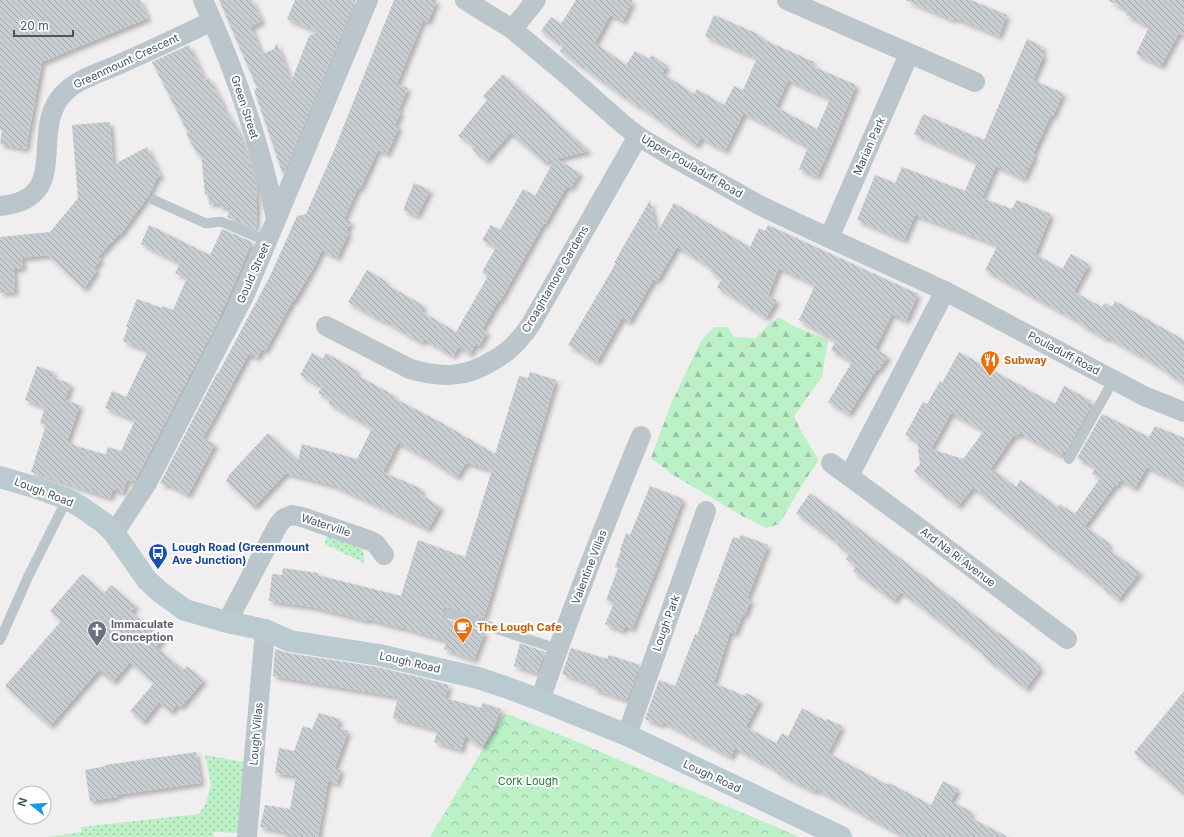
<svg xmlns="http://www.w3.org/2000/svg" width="1184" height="837" font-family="Inter,sans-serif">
<defs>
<pattern id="grass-dots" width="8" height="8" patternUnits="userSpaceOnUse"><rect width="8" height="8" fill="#bcf0c6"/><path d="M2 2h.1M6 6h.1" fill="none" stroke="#9bc5a4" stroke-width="1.8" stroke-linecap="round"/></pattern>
<pattern id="forest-firs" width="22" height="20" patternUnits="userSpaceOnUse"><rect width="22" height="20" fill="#bcf0c6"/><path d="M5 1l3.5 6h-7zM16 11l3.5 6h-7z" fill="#9bc5a4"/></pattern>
<pattern id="park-crowns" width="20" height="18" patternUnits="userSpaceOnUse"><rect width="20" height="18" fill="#bcf0c6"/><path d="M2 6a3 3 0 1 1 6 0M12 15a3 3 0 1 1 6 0" fill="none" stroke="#9bc5a4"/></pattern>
<pattern id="building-back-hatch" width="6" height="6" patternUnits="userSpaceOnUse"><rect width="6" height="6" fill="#c8cdd1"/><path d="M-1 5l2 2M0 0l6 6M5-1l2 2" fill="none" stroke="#a4a9ad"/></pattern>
<filter id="shadow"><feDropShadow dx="3.5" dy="3.5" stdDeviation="2" flood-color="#0004"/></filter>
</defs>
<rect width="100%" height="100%" fill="#f1eeef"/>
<g fill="url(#grass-dots)">
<path d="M327 533C334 536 353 541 358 545 364 549 365 557 364 563L325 544Z"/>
<path d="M205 755 248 763 239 833 214 832 213 837H46L82 832 81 827 199 814 206 803 211 785Z"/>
</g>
<path fill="url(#forest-firs)" d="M779 317 793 326 828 340 822 377 794 416 801 431 819 460 806 479 779 524 767 528 744 517 673 475 651 458 671 404 701 341 714 327H727L734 337 756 338 769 324Z"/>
<path fill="url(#park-crowns)" d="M504 714 510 715 573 740 799 837H430Z"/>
<g fill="url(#building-back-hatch)" fill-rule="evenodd" filter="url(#shadow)">
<path d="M0 0H140L148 18 42 62 26 149 0 144 2 130 0 129Z"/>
<path d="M219 0H252L262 21 251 27 262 54 274 49 277 43 291 82 309 36 319 32 287 19 295 0H356L283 175 254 90 257 88Z"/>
<path d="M394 0H437L428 22 423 20 397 84 408 88 398 111 401 112 395 125 399 127 387 154 378 150 360 189 358 188 344 219 351 222 346 231 349 232 337 258 322 250 315 265 294 301 293 300 265 351 262 349 257 358 249 354 245 361 203 438 215 444 188 495 167 484V486L160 483 217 373 218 374 270 276 297 216 306 214 335 148Z"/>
<path d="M576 0H633L623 21 610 15 595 43 626 65 635 51 649 59 652 55 667 66 662 73 694 94 697 89 724 105 734 86 743 90 757 58 705 36 714 15 758 34 757 36 764 38V40L814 62 812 66 856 85 835 137 817 177 799 169 808 147 744 113 725 151 701 138 696 146 638 105 637 106 560 51 563 46 541 31 551 17 561 24ZM788 80 830 99 817 129 776 107Z"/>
<path d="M905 0H971L1007 15 999 36 955 18 953 20Z"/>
<path d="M1108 0H1184V36L1179 33 1161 66 1136 54 1149 27 1126 15 1128 11Z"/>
<path d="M1027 39 1043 47 1041 53 1044 55 1033 80 1063 93 1053 116 1051 115 1033 154 1035 155 1024 179 996 166 982 198 1012 209 1017 200 1051 214 1035 254 1062 269 1071 254 1089 264 1074 292 1102 307 1105 303 1112 307 1115 301 1184 340V383L1165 372 1167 371 1120 344 1107 337 1106 339 1080 324 1081 323 985 270 998 245 915 215 904 240 857 220 875 175 895 183 902 167 965 191 977 162 914 134 923 114 984 140Z"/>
<path d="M189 45 205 80 209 78 223 104 222 105 238 131 249 160 256 184 257 200 256 229 227 217 231 208 220 207V203L209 204 208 194H205L201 153 198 155 186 134 188 133 152 62Z"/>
<path d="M503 74 589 151 557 159 580 173 571 188 567 186 545 224 544 223 500 301 499 300 482 329 487 332 479 346 475 345 470 354 459 347 453 356 424 339 422 343 383 320 382 321 348 302 367 270 387 282 386 284 424 306 421 311 456 332 488 276 482 272 496 247 482 240 491 225 500 230 523 189 535 196 554 160 544 162 510 133 486 161 472 149 475 146 458 136 487 100 483 96Z"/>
<path d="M110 122 113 165 147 147 161 176 157 178 149 195 120 235 119 234 98 257 101 260 94 268 97 270 84 289 48 255 22 258 23 268 14 269 15 292 0 293V237L50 232 78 198 72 125Z"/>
<path d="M414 183 430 190 417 216 403 210Z"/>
<path d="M650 200 657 233 674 203 750 247 759 228 765 231 768 225 918 294 906 321 892 314 875 349 888 356 879 370 877 369 849 414 828 402 852 362 831 350 836 341 799 320 815 285 779 268 768 296 777 300 766 318 717 287 722 279 710 271 712 268 677 247 657 281 654 279 629 322 622 318 597 362 568 345 616 263H614Z"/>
<path d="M149 225 210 255 222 229 252 242 217 323 137 477 134 482 127 480 123 493 113 489 110 498 31 472 46 425 40 423 45 407 25 400 37 366 54 372 52 377 71 384 65 400 80 405 67 442 73 444V445L103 454H106L108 447 121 451 135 420 105 408 112 391 126 397 148 351 123 341 128 327H126L137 299 162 308 163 306 173 310 187 278 175 273 180 263 141 244Z"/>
<path d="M959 352 1055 404 1064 386 1091 401 1087 407 1090 408 1066 452 1064 451 1061 456 1019 433 1017 437 1014 435 991 468 1016 487 1020 480 1058 507 1060 504 1075 514 1100 478 1092 474 1095 467 1077 458 1102 414 1149 437 1155 426 1184 438V485L1147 467 1135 488 1120 480 1117 486 1115 485 1085 526 1110 544 1107 548 1140 572 1118 600 1103 588 1104 587 1071 563 973 488 958 506 914 471 920 464 917 441 905 435 923 402 927 404 940 381 942 383ZM951 413 984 431 963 459 931 449Z"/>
<path d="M312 353 323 359 326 353 358 371 355 374 395 396 394 398 442 423 495 454 519 376 528 378 530 372 556 380 484 618 450 607 444 608 442 611 443 617 446 619 485 632 474 660 444 649 447 641 401 627V628L368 619V621L313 607 269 601 272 574 282 575 283 568 318 573 317 575 401 596 418 540 465 557 492 470 466 463 457 477 425 457 398 443 383 472 422 489 420 494 441 507 428 529 335 486 286 473 254 507 226 481 229 475 268 433 298 460 302 444 357 459 372 428 328 403 330 399 318 393 322 387 300 375Z"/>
<path d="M650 486 683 499 657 568 632 629 625 626 623 631 605 624 614 603 606 600 618 568 615 567 621 551 620 550 626 533 630 535Z"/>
<path d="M810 493 901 559 998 633H999L1037 662 1036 664 1041 668 1026 689 982 655 983 653 901 592 894 601 853 571 856 566 846 559 849 554 837 544 838 543 796 513Z"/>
<path d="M741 535 768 545 747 599 751 600 745 615 743 614 735 634 730 632 714 683 745 696 746 693 760 700 746 727 776 743 782 733 788 737 802 708 826 721 827 719 842 726 828 753 888 785 889 783 931 805 943 781 958 789 951 801 972 812 969 817 1008 837H905L816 789 815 792 777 773 778 771 735 748 731 757 663 722 662 725 645 719 659 680 675 686 695 634 697 635 733 537 739 539Z"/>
<path d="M82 574 104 593 111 585 136 606 131 612 163 639 156 647 184 670 187 666 204 680 181 707 177 704 171 712 159 702 143 722 130 711 154 683 130 662 113 682 99 670 50 726 5 686 61 621 50 611Z"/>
<path d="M520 643 545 652 537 673 514 666Z"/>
<path d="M571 648 607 659 609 655 640 665 627 700 593 689 594 685 562 674Z"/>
<path d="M275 649 288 653 377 667 427 679 449 685 445 698 481 708 483 703 501 709 494 727 482 747 465 736 461 750 434 742 438 730 393 718 398 697 273 676Z"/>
<path d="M1184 691V794L1134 753Z"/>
<path d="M319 713 340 719 337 727 348 731 335 768 341 769 337 784 328 781 318 837H285V832L260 827 265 805 290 809 296 776 275 773 279 748 294 751 303 726 312 729Z"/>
<path d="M196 752 201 783 116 795 118 797 90 801 85 770 106 766 105 765Z"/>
</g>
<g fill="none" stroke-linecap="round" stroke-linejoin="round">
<g stroke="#bac6cc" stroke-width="10">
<path d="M154 200 205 223C211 224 216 221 222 222L267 241"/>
<path d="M1069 459 1114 379"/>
<path d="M448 613 558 649"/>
<path d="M0 640 28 577 67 499"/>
</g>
<g stroke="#bac6cc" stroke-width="20">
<path d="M203 0C235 70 260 143 276 219"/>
<path d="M465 0 512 29 566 74 625 126 638 136 671 156 761 206 829 238 945 291 1144 396 1184 412"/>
<path d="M787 0 975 82"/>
<path d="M512 29 520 20 536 0"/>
<path d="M0 206C70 200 32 137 59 99 74 78 102 73 124 62 154 49 183 35 212 21"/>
<path d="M829 238 909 54"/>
<path d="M326 326 410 369C442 378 466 378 494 360 505 354 514 346 522 336 526 332 528 328 531 324L638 136"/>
<path d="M831 463 910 521 1067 639"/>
<path d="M849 476 945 291"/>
<path d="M114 533 147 483 245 294 368 0"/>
<path d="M227 622 278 525 284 518 292 515 302 517 371 541 376 544 384 555"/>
<path d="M540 700C571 611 605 523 641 436"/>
<path d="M627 735 706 511"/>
<path d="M247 837 265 630"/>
</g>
<path stroke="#bacad1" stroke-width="22" d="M0 477 37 488 67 499 81 507 94 516 104 523 114 533 147 580 160 592 185 610 227 622 265 630 290 641 379 655 478 678 505 687 540 700 627 735 841 837"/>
</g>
<defs>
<symbol id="restaurant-pin" viewBox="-11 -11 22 30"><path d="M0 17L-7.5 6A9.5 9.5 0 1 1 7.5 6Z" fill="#e8710a" stroke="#fff"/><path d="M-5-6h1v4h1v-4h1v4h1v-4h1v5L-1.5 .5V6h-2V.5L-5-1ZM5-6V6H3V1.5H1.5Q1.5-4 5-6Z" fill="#fff"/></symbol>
<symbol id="bus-pin" viewBox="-11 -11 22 30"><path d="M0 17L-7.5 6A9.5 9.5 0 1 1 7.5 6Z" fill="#1a4fb4" stroke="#fff"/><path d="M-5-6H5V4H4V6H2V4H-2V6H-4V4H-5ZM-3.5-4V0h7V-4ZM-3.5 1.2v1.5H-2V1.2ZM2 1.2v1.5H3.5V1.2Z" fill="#fff"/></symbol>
<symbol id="cafe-pin" viewBox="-11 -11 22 30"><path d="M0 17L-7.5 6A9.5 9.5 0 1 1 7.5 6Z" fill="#e8710a" stroke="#fff"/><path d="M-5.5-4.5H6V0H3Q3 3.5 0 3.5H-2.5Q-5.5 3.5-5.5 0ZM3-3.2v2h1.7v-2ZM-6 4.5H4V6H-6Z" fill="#fff"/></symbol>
<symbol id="church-pin" viewBox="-11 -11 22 30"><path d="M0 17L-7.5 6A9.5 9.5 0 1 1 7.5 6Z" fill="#6b7280" stroke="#fff"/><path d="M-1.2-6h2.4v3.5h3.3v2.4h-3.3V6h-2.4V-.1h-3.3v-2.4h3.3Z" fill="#fff"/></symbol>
</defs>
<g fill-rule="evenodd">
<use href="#restaurant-pin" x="979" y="349" width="22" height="30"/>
<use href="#bus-pin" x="147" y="542" width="22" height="30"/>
<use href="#cafe-pin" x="452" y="616" width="22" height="30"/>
<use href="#church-pin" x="86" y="619" width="22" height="30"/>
</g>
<g text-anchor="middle" stroke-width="4" stroke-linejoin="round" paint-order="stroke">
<g font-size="11" fill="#46565d" stroke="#fff">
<text transform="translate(126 61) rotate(-25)" y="4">Greenmount Crescent</text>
<text transform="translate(245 107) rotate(72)" y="4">Green Street</text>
<text transform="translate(869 146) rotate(-66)" y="4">Marian Park</text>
<text transform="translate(692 166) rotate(30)" y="4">Upper Pouladuff Road</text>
<text transform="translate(253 273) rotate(-66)" y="4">Gould Street</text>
<text transform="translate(555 279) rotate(-60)" y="4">Croaghtamore Gardens</text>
<text transform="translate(1064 353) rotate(28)" y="4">Pouladuff Road</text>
<text transform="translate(44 492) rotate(21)" y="4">Lough Road</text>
<text transform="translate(326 525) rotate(18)" y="4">Waterville</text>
<text transform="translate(958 557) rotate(37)" y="4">Ard Na Ri Avenue</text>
<text transform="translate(589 567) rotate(-69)" y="4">Valentine Villas</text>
<text transform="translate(666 623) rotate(-70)" y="4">Lough Park</text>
<text transform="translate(410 662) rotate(13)" y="4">Lough Road</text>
<text transform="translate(256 734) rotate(-85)" y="4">Lough Villas</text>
<text transform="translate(712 776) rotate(25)" y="4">Lough Road</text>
</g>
<g font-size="11" font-weight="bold" fill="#c56008" stroke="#fff" text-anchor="start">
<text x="1004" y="364">Subway</text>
<text x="477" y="631">The Lough Cafe</text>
</g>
<g font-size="11" font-weight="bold" fill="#164399" stroke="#fff" text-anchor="start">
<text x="172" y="551">Lough Road (Greenmount<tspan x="172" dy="13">Ave Junction)</tspan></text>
</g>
<g font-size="11" font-weight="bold" fill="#5b616d" stroke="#fff" text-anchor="start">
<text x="111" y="628">Immaculate<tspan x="111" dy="13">Conception</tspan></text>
</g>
<g font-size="11" fill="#158035" stroke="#fff">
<text x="528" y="785">Cork Lough</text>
</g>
</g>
<g transform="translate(32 805) rotate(287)"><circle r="19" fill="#ffffff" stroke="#b5bbbe"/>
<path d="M0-3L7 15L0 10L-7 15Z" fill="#1599e5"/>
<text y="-6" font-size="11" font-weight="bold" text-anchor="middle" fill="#46565d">N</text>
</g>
<path d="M14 30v6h59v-6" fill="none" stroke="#46565d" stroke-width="2"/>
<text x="20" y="30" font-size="12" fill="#46565d" stroke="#ffffff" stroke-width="3" paint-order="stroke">20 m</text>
</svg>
